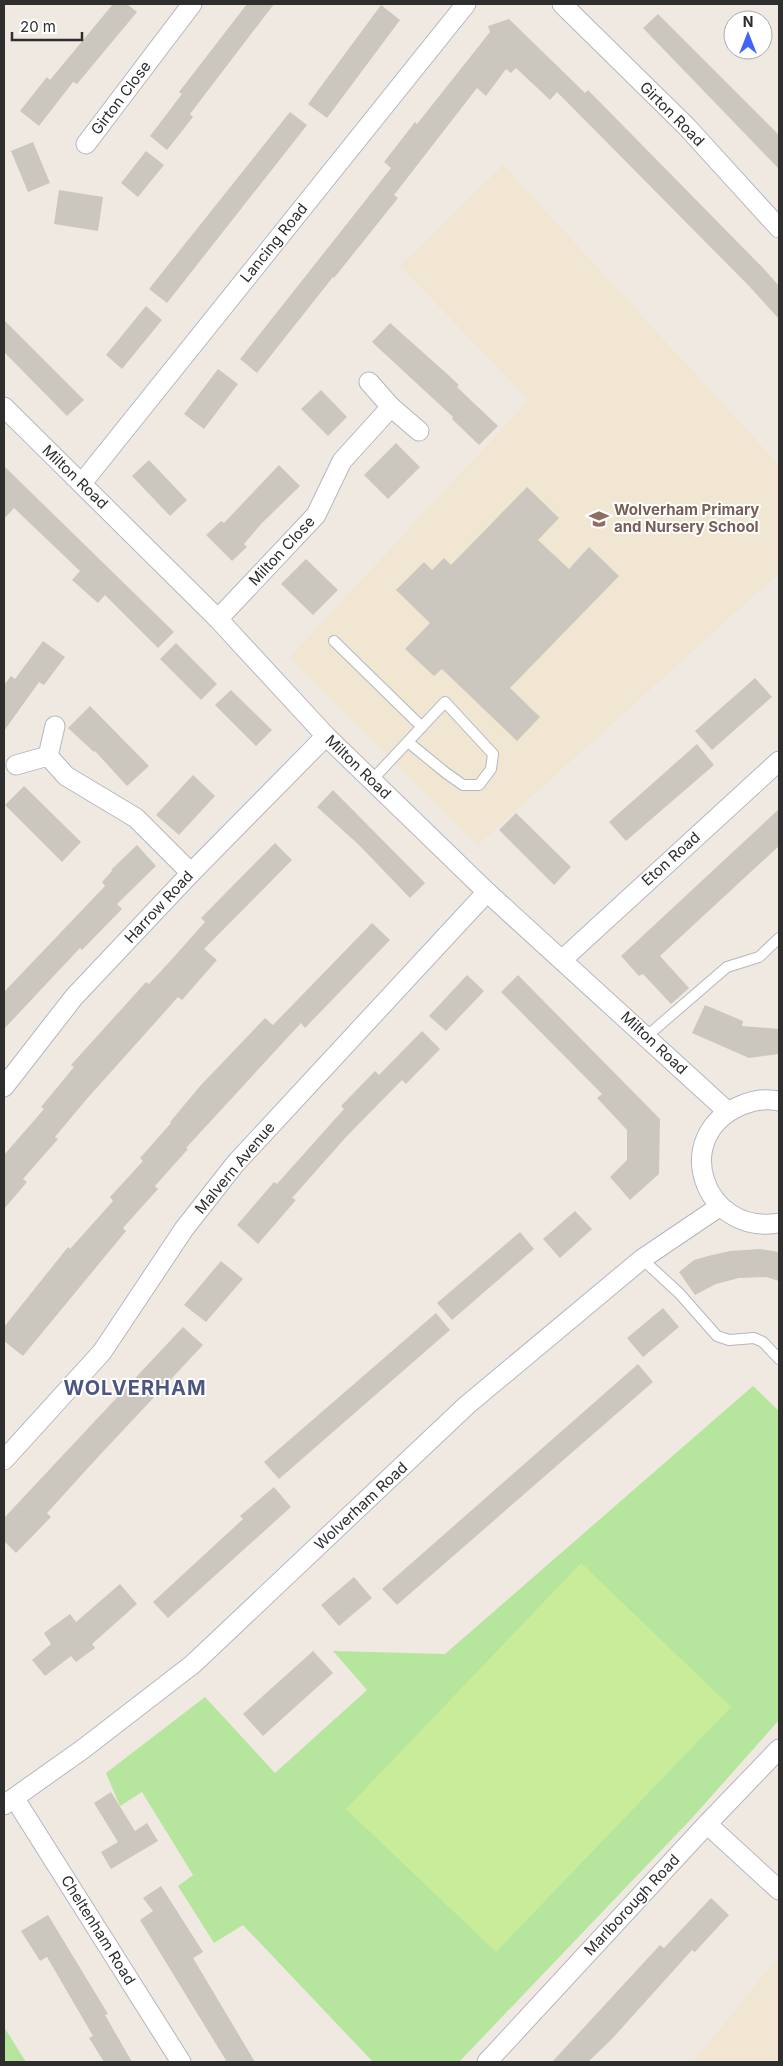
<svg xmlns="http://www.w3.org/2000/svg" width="783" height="2066" font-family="Inter,sans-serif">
<rect width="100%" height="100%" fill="#efe9e1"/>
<g fill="#f0e6d1">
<path d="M503 165 779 465V573L478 845 289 658 529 400 400 266Z"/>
<path d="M779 1957V2062H693Z"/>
</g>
<g fill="#b6e59e">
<path d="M753 1386 779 1411V1720L693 1817 459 2062H373L243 1925 214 1943 178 1886 193 1875 142 1792 120 1806 106 1773 205 1697 275 1773 367 1690 333 1651 445 1654Z"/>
<path d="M4 2027 26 2062H4Z"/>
</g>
<path fill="#c9ec9a" d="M581 1563 731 1707 496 1952 346 1809Z"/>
<g fill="#cbc7bf">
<path d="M113 4H127L137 12 77 84 73 82 39 126 20 111 47 77 50 80Z"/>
<path d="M247 4H274L190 114 193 117 167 150 150 136 182 94 179 92Z"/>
<path d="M381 5 400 20 327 118 308 104Z"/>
<path d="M658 14 779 135V169L643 28Z"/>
<path d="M509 19 585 93 588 90 764 269 779 286V319L749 286 557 92 550 100 516 68 511 73 506 69 486 96 477 88 394 195 398 198 334 278 333 277 257 373 240 359 391 168 384 162 415 122 417 124 490 32 488 26Z"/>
<path d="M290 112 307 125 167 303 149 289Z"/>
<path d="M33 142 50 183 28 192 11 151Z"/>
<path d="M146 151 164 165 138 197 121 183Z"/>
<path d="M59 190 103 197 98 231 54 224Z"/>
<path d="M146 306 162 320 122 369 106 355Z"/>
<path d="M4 320 84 400 67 416 4 352Z"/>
<path d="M390 323 445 372 459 385 457 387 498 426 479 445 452 419 453 417 372 342Z"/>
<path d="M218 369 238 384 204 429 184 414Z"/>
<path d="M321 390 347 417 328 436 301 409Z"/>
<path d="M396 443 420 467 388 499 364 475Z"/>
<path d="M149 460 187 500 170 516 132 476Z"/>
<path d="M279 465 300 486 261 524 244 544 247 547 232 561 206 535 221 521 224 523Z"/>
<path d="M4 466 174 632 158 648 105 595 98 603 72 580 80 571 14 508 4 519Z"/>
<path d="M527 487 559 518 538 540 569 569 589 547 619 576 510 688 540 717 517 741 442 669 434 676 405 649 430 623 396 590 424 562 432 570 444 558 451 565Z"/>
<path d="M306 559 338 590 313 615 281 584Z"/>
<path d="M43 641 65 657 44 685 39 682 4 731V685L11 676 15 679Z"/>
<path d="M176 643 217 684 201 700 160 659Z"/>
<path d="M755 678 772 697 712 750 695 731Z"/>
<path d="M231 690 272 730 256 746 215 705Z"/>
<path d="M90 706 149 766 127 786 95 751 94 752 68 728Z"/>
<path d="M697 744 714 765 626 841 609 822Z"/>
<path d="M193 775 215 796 179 835 156 815Z"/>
<path d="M24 786 81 842 62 862 5 805Z"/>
<path d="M333 790 425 883 410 898 358 844 317 807Z"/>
<path d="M779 809V846L660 956 689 988 671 1004 643 974 639 976 621 956Z"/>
<path d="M516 813 571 867 554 885 499 830Z"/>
<path d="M275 843 292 860 204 949 217 960 182 1000 178 997 85 1101 55 1137 58 1139 23 1179 27 1182 4 1209V1155L44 1109 41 1107 74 1067 71 1065 146 982 149 984 173 958 205 922 201 918Z"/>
<path d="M137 845 156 866 117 904 122 909 82 950 80 948 4 1029V992L105 886 102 882 112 871 111 870Z"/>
<path d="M372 923 390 940 305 1028 301 1023 186 1148 188 1149 155 1186 158 1189 123 1228 126 1231 23 1356 4 1341V1327L68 1247 70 1249 113 1201 110 1197 143 1161 140 1158 171 1123 170 1122 201 1085 265 1018 273 1025Z"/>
<path d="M467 975 484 991 446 1031 429 1016Z"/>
<path d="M518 975 660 1119 659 1174 630 1200 610 1177 627 1160V1130L597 1098 602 1094 501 992Z"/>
<path d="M705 1005 743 1021 742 1026 779 1029V1054L749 1058 692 1033Z"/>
<path d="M422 1031 440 1049 406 1084 402 1080 346 1137 292 1198 296 1200 258 1244 237 1225 274 1182 277 1184 344 1109 341 1106 375 1071 379 1075Z"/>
<path d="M575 1211 592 1229 560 1258 543 1239Z"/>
<path d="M520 1232 534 1249 452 1320 437 1303Z"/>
<path d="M760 1249 779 1252V1281L766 1277 739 1278 716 1284 695 1295 679 1272 694 1260 708 1256 730 1251Z"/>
<path d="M221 1261 243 1279 206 1322 184 1305Z"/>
<path d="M663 1308 679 1327 643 1357 627 1338Z"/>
<path d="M436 1313 450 1330 279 1479 264 1462Z"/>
<path d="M183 1327 203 1345 98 1457 47 1513 51 1517 16 1553 4 1541V1518Z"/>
<path d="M638 1364 653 1382 397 1605 382 1589Z"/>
<path d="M274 1487 291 1507 168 1618 153 1602 243 1519 240 1516Z"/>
<path d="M354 1577 372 1598 339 1626 321 1605Z"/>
<path d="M120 1584 137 1604 92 1644 95 1648 76 1662 71 1656 45 1676 32 1660 51 1644 44 1633 70 1614 76 1622Z"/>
<path d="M313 1651 333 1673 263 1736 243 1714Z"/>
<path d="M111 1792 135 1831 147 1823 158 1841 111 1869 101 1852 118 1842 94 1803Z"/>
<path d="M161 1886 203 1952 193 1958 255 2062H227L140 1920 153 1911 143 1898Z"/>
<path d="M711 1898 729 1915 695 1952 692 1950 611 2040 588 2062H552L660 1945 664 1948Z"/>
<path d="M48 1915 108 2014 105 2015 132 2062H104L89 2038 93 2036 47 1957 40 1961 21 1931Z"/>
</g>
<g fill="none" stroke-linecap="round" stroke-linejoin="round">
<defs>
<g id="lane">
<path d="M334 641 422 727"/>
<path d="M372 780 445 702 493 754 491 769 479 785H463L446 773 408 742"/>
<path d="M647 1036 727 967 759 957 779 938"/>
<path d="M642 1259 679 1293 717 1336 729 1340 754 1338 763 1342 779 1359"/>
</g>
<g id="street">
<path d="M562 4 687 127 779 228"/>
<path d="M86 144 192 4"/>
<path d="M4 407 218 619 326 736 487 892 727 1111"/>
<path d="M391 407 419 431"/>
<path d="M82 483 466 4"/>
<path d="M218 619 316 515 342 461 391 407 369 382"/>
<path d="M48 756 55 726"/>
<path d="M16 765 48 756 66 776 136 818 191 873"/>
<path d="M563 959 779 761"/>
<path d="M4 1087 74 997 191 873 326 736"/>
<path d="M779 1101C766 1098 754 1100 742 1105 669 1135 703 1236 779 1223"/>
<path d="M4 1460 102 1352 184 1229 235 1164 487 892"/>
<path d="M15 1799 181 2062"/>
<path d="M4 1805 83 1749 193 1664 467 1405 642 1259 719 1207"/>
<path d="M707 1824 779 1890"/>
<path d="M487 2062 707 1824 779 1749"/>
</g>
</defs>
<use href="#lane" stroke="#b4b7c1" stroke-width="12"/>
<use href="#street" stroke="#b4b7c1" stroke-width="21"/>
<use href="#lane" stroke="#fff" stroke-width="10"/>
<use href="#street" stroke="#fff" stroke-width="19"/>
</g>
<defs>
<symbol id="school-bare" viewBox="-9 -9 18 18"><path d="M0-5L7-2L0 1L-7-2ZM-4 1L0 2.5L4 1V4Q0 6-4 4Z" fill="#8d6e63" stroke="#fff" stroke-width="2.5" paint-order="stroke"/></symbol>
</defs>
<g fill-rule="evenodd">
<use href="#school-bare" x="585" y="505" width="28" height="28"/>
</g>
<g text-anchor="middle" stroke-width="4" stroke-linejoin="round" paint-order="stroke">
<g font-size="15" fill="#2e2e2e" stroke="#fff">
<text transform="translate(121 98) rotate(-53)" y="5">Girton Close</text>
<text transform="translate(672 114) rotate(45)" y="5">Girton Road</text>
<text transform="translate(274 243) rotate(-51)" y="5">Lancing Road</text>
<text transform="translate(75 477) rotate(44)" y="5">Milton Road</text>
<text transform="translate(282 551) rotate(-47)" y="5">Milton Close</text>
<text transform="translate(358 767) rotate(44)" y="5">Milton Road</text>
<text transform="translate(671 859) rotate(-42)" y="5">Eton Road</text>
<text transform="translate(159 907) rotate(-47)" y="5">Harrow Road</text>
<text transform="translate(654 1043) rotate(43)" y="5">Milton Road</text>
<text transform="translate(235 1168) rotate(-50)" y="5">Malvern Avenue</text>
<text transform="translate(361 1506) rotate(-43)" y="5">Wolverham Road</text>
<text transform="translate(632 1905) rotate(-47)" y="5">Marlborough Road</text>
<text transform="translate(98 1930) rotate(58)" y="5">Cheltenham Road</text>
</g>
<g font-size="15" font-weight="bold" fill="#785e54" stroke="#fff" text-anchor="start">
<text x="614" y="515">Wolverham Primary<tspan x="614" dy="17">and Nursery School</tspan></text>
</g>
<g font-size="20" font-weight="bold" letter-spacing="1" fill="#4d5680" stroke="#fff">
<text x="135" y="1395">WOLVERHAM</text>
</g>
</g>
<rect width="783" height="2066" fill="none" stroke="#2e2e2e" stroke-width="10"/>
<g transform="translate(748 35)"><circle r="24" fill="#ffffff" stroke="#ababab"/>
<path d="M0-4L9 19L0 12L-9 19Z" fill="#4264fb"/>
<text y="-8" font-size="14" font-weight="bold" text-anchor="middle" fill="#2e2e2e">N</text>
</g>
<path d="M12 32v8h70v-8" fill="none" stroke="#2e2e2e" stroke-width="2.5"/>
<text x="20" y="32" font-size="15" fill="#2e2e2e" stroke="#ffffff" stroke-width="4" paint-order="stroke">20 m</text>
</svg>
